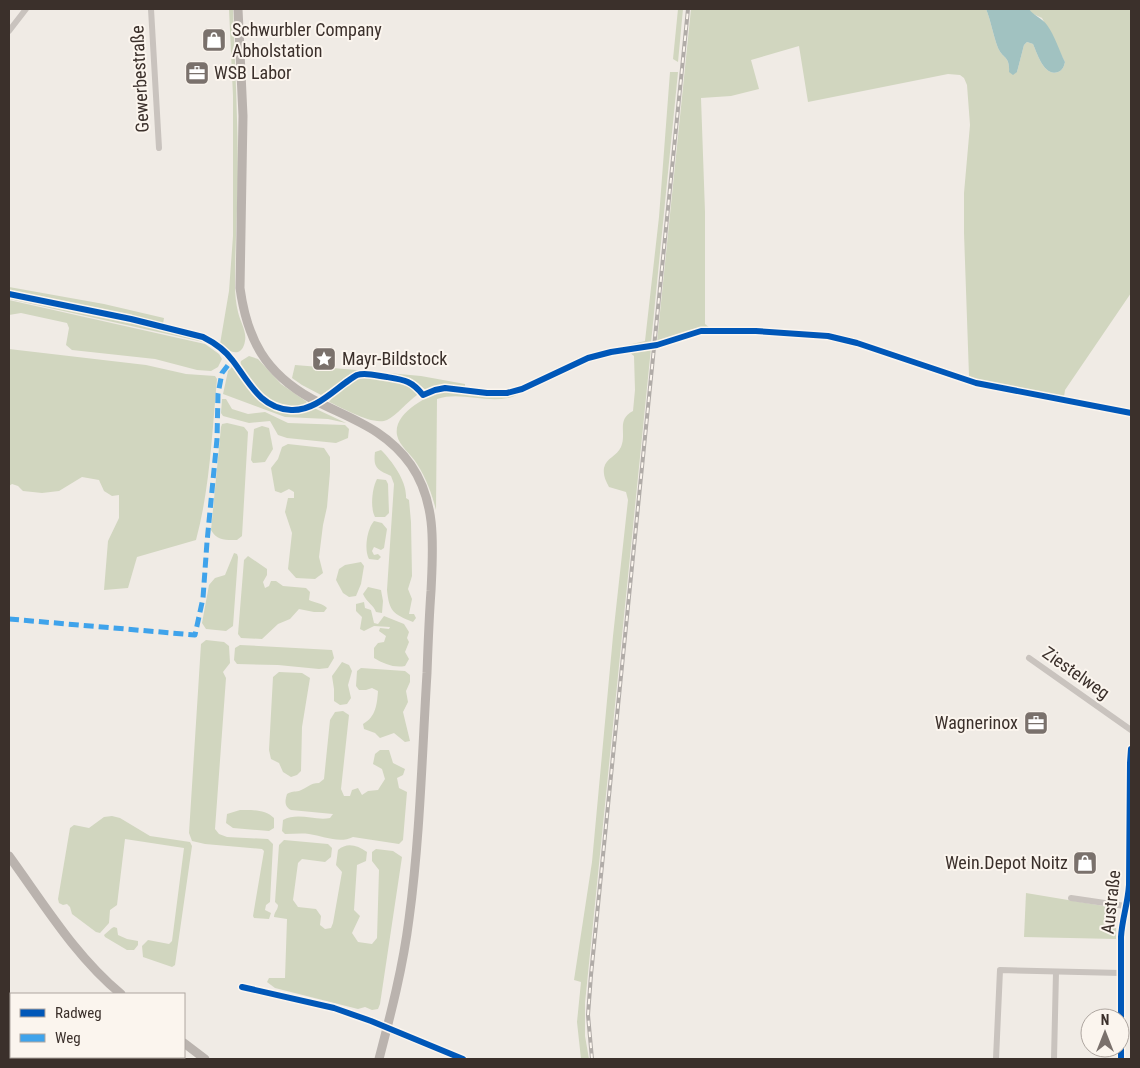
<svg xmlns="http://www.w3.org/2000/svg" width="1140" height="1068" font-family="'Roboto Condensed',sans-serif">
<rect width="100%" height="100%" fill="#f0ebe5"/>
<g fill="#d1d6bf">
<path d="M229 9H233C235 66 238 123 238 180 237 215 235 250 235 286 235 294 236 304 238 312 240 321 247 332 245 341 242 359 228 352 220 344L229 291 233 236V96Z"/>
<path d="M678 9H683L678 62 673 59Z"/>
<path d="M691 9H986C991 21 993 35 998 48 1003 59 1010 56 1009 72H1017L1024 45 1027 42 1033 44C1037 53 1044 77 1058 72 1063 70 1064 66 1065 62L1042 18 1031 13 1029 9H1131V293L1065 390 1064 397 977 380 969 376 964 233V193L970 125 967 85 964 78 960 75 948 74 808 102 799 46 751 60 759 89 731 96 701 98 705 212V324L710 328C691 328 675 337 657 342Z"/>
<path d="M670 72H678L651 343 611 349 645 341 659 217Z"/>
<path d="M9 287 104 304 164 318 163 324 50 299 9 292Z"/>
<path d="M9 297 131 321 166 330 208 343 9 299Z"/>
<path d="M9 300 205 344 219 354 222 359 218 367 211 371 197 370 155 359 72 350 66 345 69 328 67 323 21 313 9 315Z"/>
<path d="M651 348 585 1003V1036L589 1059H581L577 1022 581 982 574 980 592 862 613 636 628 500 626 492 609 487C606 481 603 476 604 468 606 458 617 456 621 447 627 433 616 420 633 411L635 390 634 356 629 352Z"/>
<path d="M9 349 146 365 186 374 215 376 217 379C212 433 210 488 196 540L137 557 128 588 104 590 108 541 119 518V495L112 496 104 491 99 480 82 477 59 491 42 493 23 491 18 486 12 484 9 486Z"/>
<path d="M249 356 258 359 281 384 307 402C295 414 271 405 260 394 256 391 253 386 250 382 245 375 239 369 241 361Z"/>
<path d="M295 365 357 370 366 371 356 373 321 395 302 385 292 378Z"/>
<path d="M232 367C242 375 247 390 257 399 272 412 296 416 314 408L346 423 328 419 285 417 223 394 228 371Z"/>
<path d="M377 372 421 376 465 384V387L445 385 426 390 411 379Z"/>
<path d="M366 376C382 379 408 378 417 392V395C408 401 396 416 387 420 373 426 343 408 329 402 338 390 351 378 366 376Z"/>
<path d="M445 391 497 396 522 392C518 394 513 397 508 398 484 403 460 391 437 399L436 510C432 494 426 478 417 464 411 454 399 446 397 435 393 413 428 395 445 391Z"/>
<path d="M222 399H226L232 409 248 414 265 412 288 423 345 425 349 429 348 438 336 443 287 438 278 435 270 421 249 423 223 416 221 413Z"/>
<path d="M227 423 244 427 248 432 242 536 237 540C226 540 217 541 211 530L221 427 222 424Z"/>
<path d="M262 426 269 428 273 449 265 462 253 463 251 460 254 429Z"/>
<path d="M288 444 324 448 330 457V472L327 507 323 525 319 557 323 573 315 579 296 578 288 569 292 533 285 512 288 498H294V492L289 489 281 493 275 491 271 468 278 459 282 447Z"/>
<path d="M381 450C392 461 407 481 406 498L409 500 411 522 412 576 408 589 412 599 409 614H414L416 618 413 622C393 614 389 611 387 590L394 484 391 476C377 470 373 468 375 452Z"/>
<path d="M377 479 386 480 388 484 389 513 385 517H375C370 508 372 488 377 479Z"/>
<path d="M374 521 382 523 387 529 384 548 381 550 374 547 372 551 374 555 378 554 381 557 378 560 369 559C364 549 367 529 374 521Z"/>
<path d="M234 553 237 554 238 557 233 626 226 631 206 629 202 623 209 585 215 578 225 575Z"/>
<path d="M248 556 267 569V575L263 582 265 588 269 586 271 581H276L283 586 306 588 310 592 309 600C315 603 322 603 327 608L324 612H314L299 609 290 619 278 624 262 639 241 638 238 634 244 560Z"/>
<path d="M361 562 364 566 361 584 356 596 349 597 343 593 336 580 339 569 345 565Z"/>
<path d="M368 587 381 590 383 601 382 613 376 612C373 604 367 603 363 594Z"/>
<path d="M364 602 365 608 371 610 374 623 378 624 384 616 404 624 409 632 407 638 409 642 405 652 409 659 405 666C394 668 384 664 374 658V648L378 643 384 642 386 636 379 631 380 628 389 629 390 627 374 626 364 631 360 629 362 617 356 611V604Z"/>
<path d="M206 640 224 642 229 646 230 663 223 672 226 678 215 829 219 834 227 837 268 839 273 844 270 902 266 905 265 910 271 913 269 919 254 918 253 916 264 851 262 849 205 844 192 841 189 833 201 644Z"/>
<path d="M240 645 332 650 334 658 328 668 319 669 278 665 237 664 234 660 235 648Z"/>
<path d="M342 662 349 665 352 671 348 685 351 698 347 704 340 705 334 701V689L332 676Z"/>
<path d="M361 668 405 671 410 675V682L406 691 408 702 403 712 410 741 405 742 394 733 380 738 375 733 364 729 363 724C376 717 377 704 378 691L372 688 366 690H359L356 686 357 671Z"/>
<path d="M279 672 302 673 310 678 302 727 301 771 297 775 291 777 283 772 279 763 271 759 269 750 273 677Z"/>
<path d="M343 711 349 715 341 789 344 796H350L352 790 358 788 362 795 368 791 378 790 385 779 382 769 373 764 375 754 380 750H389L393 763 405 769 403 775 397 778 399 788 407 792 403 840 399 844 353 837C339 844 324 836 309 834 302 833 293 834 285 834L282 831 283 820C298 812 315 821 330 818L333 814 291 810C284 806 285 801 287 794 292 791 294 792 299 791 307 788 310 783 319 783L324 779 330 720 335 712Z"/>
<path d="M240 810C251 810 265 809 274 818V828L269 831 233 828 226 823 227 814Z"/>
<path d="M112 816 120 818 150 836 190 842 192 846 175 965 172 967 143 957 142 946 148 940 169 944 172 941 184 848 125 839 117 905 110 910 109 923 100 933 96 932 72 914 70 907 67 904 63 905 59 903 58 899 70 828 74 825 89 828 104 817Z"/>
<path d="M284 840 328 844 332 848 331 857 325 862 302 859 298 863 293 900 298 907 316 909 321 916 320 925 325 929 331 928 333 923 342 872 336 865 338 850C347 842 357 845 367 852L366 861 357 865 354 910 360 916 352 933 358 942 372 944 377 938 379 870 372 861V852L376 849 393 851 402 857 380 1004 378 1009 372 1010 365 1007 358 1009 275 988 267 982 269 978H285L287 919 274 917C274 912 278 910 278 905L275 902 279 845Z"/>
<path d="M1026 893 1116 908V939L1024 937Z"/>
<path d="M114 927 117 928 118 935 127 939 138 941V945L134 950H127L105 937 104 935 112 928Z"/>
</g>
<path fill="#a1c2c1" d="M986 9H1029C1034 16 1042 18 1047 25 1055 36 1059 50 1065 62 1064 66 1063 70 1058 72 1044 77 1037 53 1033 44L1027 42 1024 45 1017 72 1013 75 1009 72C1010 56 1003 59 998 48 993 35 991 21 986 9Z"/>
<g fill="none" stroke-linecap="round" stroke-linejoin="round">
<g stroke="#c9c3be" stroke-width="6">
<path d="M151 9 159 148"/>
<path d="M9 31 26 9"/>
<path d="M1029 658 1131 730"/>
<path d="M1071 898 1125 906"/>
<path d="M242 987 334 1008 387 1028"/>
<path d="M996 1059 1000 970 1121 973"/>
<path d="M1054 1059 1056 972"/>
<path d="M1121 1059V937C1122 919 1128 903 1129 885L1130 763 1131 749"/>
</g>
<path stroke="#c9c3be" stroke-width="8" d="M387 1028 463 1059"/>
<g stroke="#bab3ae" stroke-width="9">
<path d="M238 9 243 116 240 288C247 339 265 373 312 399 350 419 385 428 411 465 437 503 433 547 431 591 429 618 428 646 427 673 422 755 420 838 409 919 403 967 391 1013 379 1059"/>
<path d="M9 856C44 904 75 956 121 994"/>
<path d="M184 1043 205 1059"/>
</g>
<defs>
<path id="rail" d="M592 1059 588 1015 591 975 688 9"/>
</defs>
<use href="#rail" stroke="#b1aca8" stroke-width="4"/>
<use href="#rail" stroke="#fbf5ee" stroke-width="2" stroke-dasharray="5.5" stroke-linecap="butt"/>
<path stroke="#3fa3eb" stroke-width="5" stroke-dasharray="10 5" stroke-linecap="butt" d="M9 619 195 635 203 598 207 542 217 439 218 394 222 373 232 360 229 357"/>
<defs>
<g id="cycleway">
<path d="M9 294 131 319 203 337C215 343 225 350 233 361 249 382 260 408 291 410 312 411 329 395 345 383 348 381 353 377 357 375 366 372 378 376 387 377 405 380 412 381 423 395L435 390 445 388 487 393H507L522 389 588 358 611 352 657 345 701 331H756L828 336 857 343 976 383 1131 413"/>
<path d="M242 987 334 1008 371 1021 463 1059"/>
<path d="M1121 1059V937C1122 919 1128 903 1129 885L1130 763 1131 749"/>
</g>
</defs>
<use href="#cycleway" stroke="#fbf5ee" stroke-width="9"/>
<use href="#cycleway" stroke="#0057b8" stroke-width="6"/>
</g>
<defs>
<symbol id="shop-square" viewBox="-11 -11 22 22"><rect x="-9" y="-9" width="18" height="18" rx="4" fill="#7a716c" stroke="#fbf5ee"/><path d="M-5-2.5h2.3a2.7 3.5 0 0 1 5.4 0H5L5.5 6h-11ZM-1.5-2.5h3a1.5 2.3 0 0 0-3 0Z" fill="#fff"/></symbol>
<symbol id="office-square" viewBox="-11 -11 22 22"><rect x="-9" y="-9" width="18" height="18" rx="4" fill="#7a716c" stroke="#fbf5ee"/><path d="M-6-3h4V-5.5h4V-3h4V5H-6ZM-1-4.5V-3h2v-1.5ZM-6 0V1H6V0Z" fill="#fff"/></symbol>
<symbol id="sight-square" viewBox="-11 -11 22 22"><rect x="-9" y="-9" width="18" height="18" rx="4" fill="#7a716c" stroke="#fbf5ee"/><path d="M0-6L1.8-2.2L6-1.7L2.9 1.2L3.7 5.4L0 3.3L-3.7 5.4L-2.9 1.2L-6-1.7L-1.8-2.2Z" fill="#fff"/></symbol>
</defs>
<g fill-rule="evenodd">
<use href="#shop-square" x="200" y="26" width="28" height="28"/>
<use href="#office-square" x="183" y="59" width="28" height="28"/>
<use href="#sight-square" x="310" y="345" width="28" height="28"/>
<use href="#office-square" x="1022" y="709" width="28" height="28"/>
<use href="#shop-square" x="1071" y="849" width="28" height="28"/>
</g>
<g text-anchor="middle" stroke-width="4" stroke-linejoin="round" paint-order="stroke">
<g font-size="18" fill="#3b302b" stroke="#fbf5ee" text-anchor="start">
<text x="232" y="36">Schwurbler Company<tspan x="232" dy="21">Abholstation</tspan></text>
<text x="214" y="79">WSB Labor</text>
<text x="342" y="365">Mayr-Bildstock</text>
<text x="1018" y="729" text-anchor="end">Wagnerinox</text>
<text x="1068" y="869" text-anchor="end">Wein.Depot Noitz</text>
</g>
<g font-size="18" fill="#3b302b" stroke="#fbf5ee">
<text transform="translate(140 79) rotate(-93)" y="6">Gewerbestraße</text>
<text transform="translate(1076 673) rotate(35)" y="6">Ziestelweg</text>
<text transform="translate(1111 902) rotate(-84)" y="6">Austraße</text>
</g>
</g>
<rect width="1140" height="1068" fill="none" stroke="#3b302b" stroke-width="20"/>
<rect x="10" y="993" width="175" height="65" fill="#fbf5ee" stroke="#aea6a0"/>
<rect x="20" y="1009" width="25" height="8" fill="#0057b8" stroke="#aea6a0"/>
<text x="55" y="1018" font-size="15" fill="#3b302b">Radweg</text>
<rect x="20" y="1034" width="25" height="8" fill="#3fa3eb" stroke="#aea6a0"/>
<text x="55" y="1043" font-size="15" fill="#3b302b">Weg</text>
<g transform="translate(1105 1033)"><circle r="24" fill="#fbf5ee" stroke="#aea6a0"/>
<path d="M0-4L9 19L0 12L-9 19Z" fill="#7a716c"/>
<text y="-8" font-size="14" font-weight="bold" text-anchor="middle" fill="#3b302b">N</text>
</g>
</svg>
